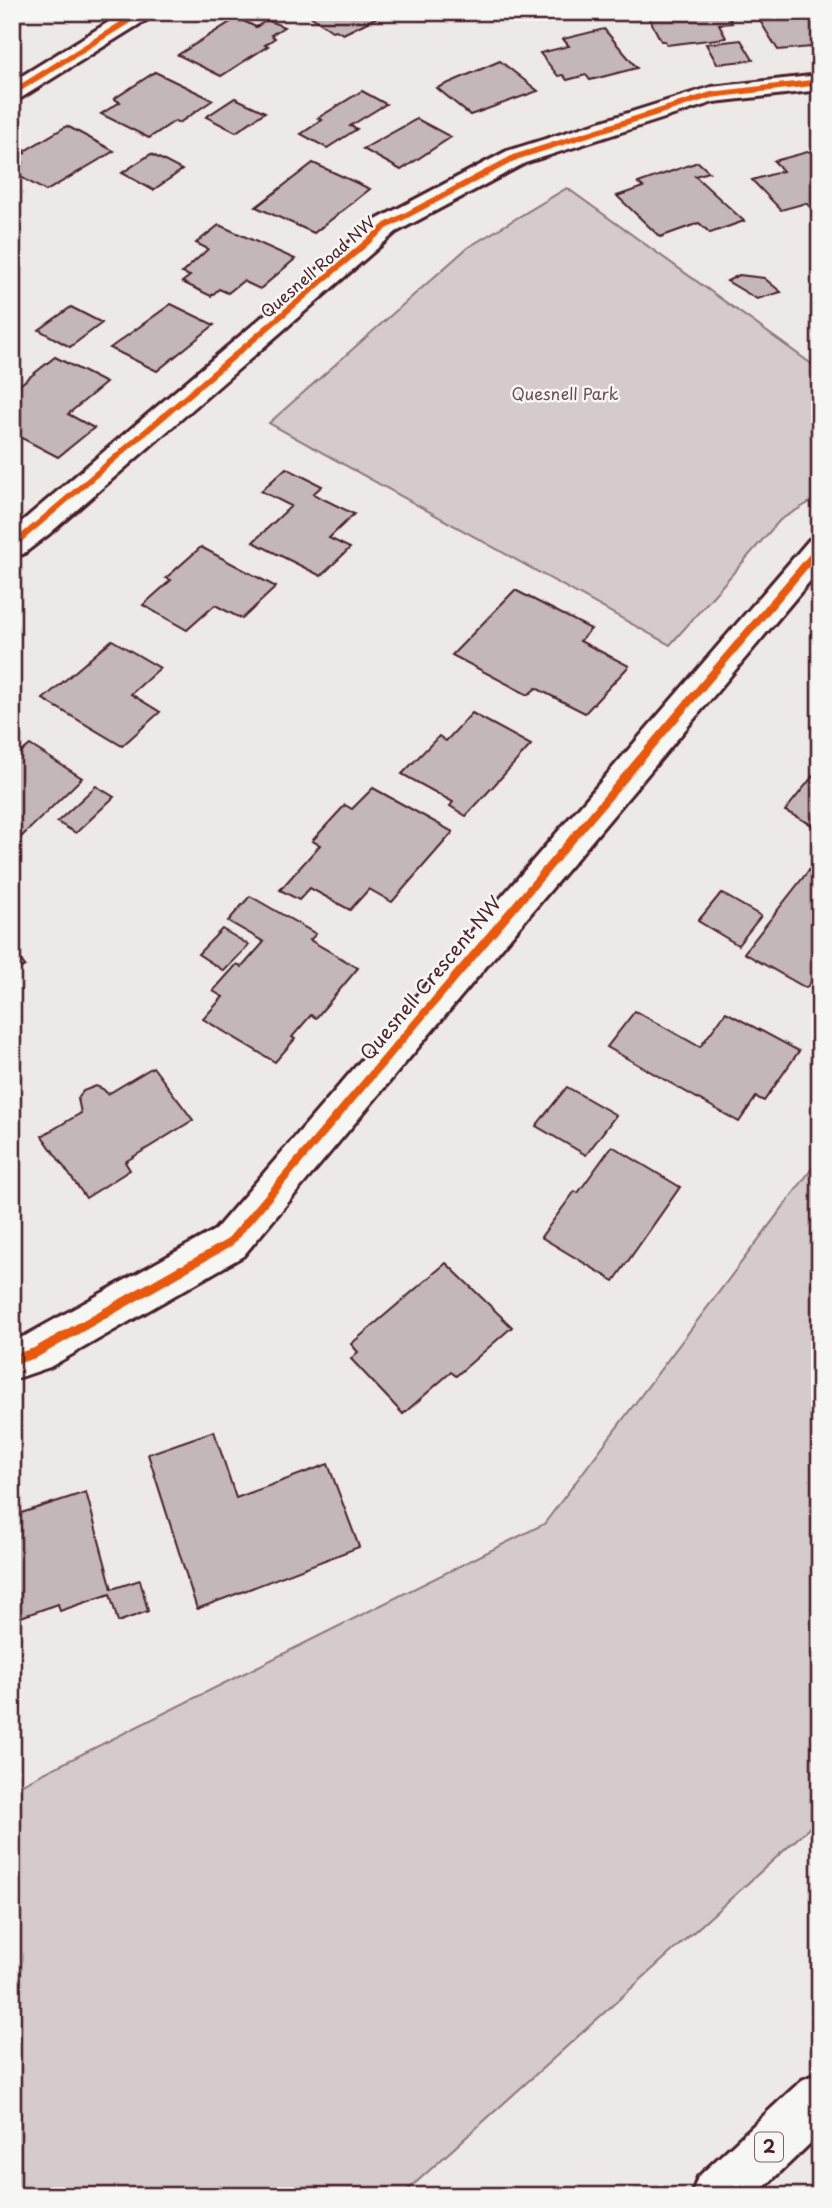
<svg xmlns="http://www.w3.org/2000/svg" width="832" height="2208" font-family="'Playpen Sans',sans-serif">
<rect width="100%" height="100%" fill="#ece9e6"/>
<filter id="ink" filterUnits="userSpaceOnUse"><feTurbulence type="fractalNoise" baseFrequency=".0143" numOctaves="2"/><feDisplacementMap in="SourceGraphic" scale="14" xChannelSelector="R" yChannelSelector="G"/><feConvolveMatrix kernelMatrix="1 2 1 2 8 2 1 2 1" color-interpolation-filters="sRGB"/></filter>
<g filter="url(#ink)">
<g fill="#d4cbca" stroke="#8f757a" stroke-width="2">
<path d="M567 188 820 370V496L780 520 670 645 269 423 467 248Z"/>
<path d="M820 1158V1818L401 2196H12V1789L544 1524Z"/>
</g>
<g fill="#c4b7b7" stroke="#4a1f2b" stroke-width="2">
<path d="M388 12 343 34 336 30 332 31 306 13Z"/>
<path d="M678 12 727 14 732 23 719 24 726 38 667 45 665 41H661L648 16Z"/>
<path d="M820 14V52L813 53 811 47 778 50 760 21Z"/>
<path d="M237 18 256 27 267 20 284 27 271 35 275 38 265 45 268 46 221 76 178 55Z"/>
<path d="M604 29 637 68 590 80 586 75 567 80 563 75 558 76 540 53 569 46 563 39Z"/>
<path d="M741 40 753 60 717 64 706 44Z"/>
<path d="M500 61 538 91 470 115 437 88Z"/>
<path d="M155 72 213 100 179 123 175 121 149 138 101 114 120 102 114 99Z"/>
<path d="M362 91 386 104 350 126 357 129 327 148 301 134 322 120 318 118Z"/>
<path d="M235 98 265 112 236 132 206 117Z"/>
<path d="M417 119 451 137 401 170 363 149Z"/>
<path d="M67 126 114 151 46 191 12 172 23 163 16 159 25 153 23 152Z"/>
<path d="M811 151 820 160V217L806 203 781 210 752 180 783 171 774 161Z"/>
<path d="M151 154 182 170 153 190 122 173Z"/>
<path d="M698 162 709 172 695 176 744 221 710 233 699 223 660 237 617 196 643 187 638 183Z"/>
<path d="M313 163 370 189 314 233 256 207Z"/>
<path d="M219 225 295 259 260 289 243 281 228 293 219 289 211 296 182 282 190 276 182 273 208 249 196 243Z"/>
<path d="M739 275 764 278 781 292 757 299 727 281Z"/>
<path d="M171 304 214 325 157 371 110 348Z"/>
<path d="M71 307 102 323 70 347 39 330Z"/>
<path d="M55 357 106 383 68 414 94 428 58 457 12 433V391Z"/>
<path d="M286 468 322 486 313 494 354 514 329 538 350 548 321 576 253 542 291 506 261 491Z"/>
<path d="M201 547 276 587 242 619 215 605 187 630 143 605 171 580 166 578Z"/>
<path d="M515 590 591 629 580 641 629 666 585 713 536 688 528 695 452 655Z"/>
<path d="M112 640 160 668 131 694 160 712 122 746 43 699Z"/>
<path d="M472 713 531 745 466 816 450 806 453 802 402 774 439 736 446 741Z"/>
<path d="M30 745 82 778 15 843 12 841V760Z"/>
<path d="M813 776 820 779V829L785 811Z"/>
<path d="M96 786 114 797 76 833 57 822Z"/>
<path d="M373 788 453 832 392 902 369 889 350 910 310 888 299 900 280 890 320 845 312 841 345 805 352 809Z"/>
<path d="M809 870 820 876V970L806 988 744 953Z"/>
<path d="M721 893 761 916 738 945 698 921Z"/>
<path d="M250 896 316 934 310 940 358 968 316 1018 311 1015 292 1037 295 1039 275 1062 203 1019 223 997 213 991 237 964 242 967 264 942 228 921Z"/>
<path d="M222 929 249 945 224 971 198 954Z"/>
<path d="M12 948 25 966 12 973Z"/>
<path d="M635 1011 700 1047 726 1012 799 1051 764 1101 756 1097 739 1122 607 1047Z"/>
<path d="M153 1067 193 1120 125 1162 130 1170 86 1198 42 1136 81 1113 78 1099 83 1091 96 1086 103 1089 108 1094Z"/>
<path d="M567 1087 616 1115 586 1155 536 1126Z"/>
<path d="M612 1146 680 1187 614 1281 541 1237 575 1191 578 1193Z"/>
<path d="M446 1263 512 1327 456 1376 451 1372 403 1414 351 1359 358 1352 351 1344Z"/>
<path d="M214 1431 236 1498 328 1464 359 1547 197 1609 148 1454Z"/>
<path d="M86 1492 112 1589 140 1580 148 1611 118 1622 110 1594 60 1611 58 1604 12 1620V1516Z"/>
</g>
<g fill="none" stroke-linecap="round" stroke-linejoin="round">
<defs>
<g id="minor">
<path d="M125 12H154L151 17 21 98 12 100V82Z"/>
<path d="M820 75V90L714 102 525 163 396 232 49 534 23 554 12 557V530L376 220 507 151 711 87Z"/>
<path d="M820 537V569L243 1256 50 1367 12 1380V1340L25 1336 215 1230 809 540Z"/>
</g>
<path id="highway" d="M820 2072V2134L755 2196H691L698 2177 802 2080Z"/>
</defs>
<use href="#minor" stroke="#4a1f2b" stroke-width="6"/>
<use href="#highway" stroke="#4a1f2b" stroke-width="6"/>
<use href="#minor" fill="#f6f6f2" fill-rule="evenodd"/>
<use href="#highway" fill="#f6f6f2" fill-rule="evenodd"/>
<defs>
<g id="cycleway-far2">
<path d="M12 93 142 12"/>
<path d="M12 546 386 226 516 157 711 95 820 82"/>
<path d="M816 553 820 548"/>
</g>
<path id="cycleway-far1" d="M178 1272 229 1243 817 551"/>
<path id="cycleway" d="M12 1360 35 1353 181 1270"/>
</defs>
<use href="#cycleway-far2" stroke="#f6f6f2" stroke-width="10"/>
<use href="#cycleway-far1" stroke="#f6f6f2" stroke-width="12"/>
<use href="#cycleway" stroke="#f6f6f2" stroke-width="15"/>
<use href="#cycleway-far2" stroke="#e8590c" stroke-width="6"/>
<use href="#cycleway-far1" stroke="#e8590c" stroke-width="8"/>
<use href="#cycleway" stroke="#e8590c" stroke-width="10"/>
</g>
</g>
<g text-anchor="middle" stroke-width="5" stroke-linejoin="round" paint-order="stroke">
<g font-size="16" fill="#4a1f2b" stroke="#f6f6f2">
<text transform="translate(318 267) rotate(-41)" y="6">Quesnell Road NW</text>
</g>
<g font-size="16" fill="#6c4a53" stroke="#f6f6f2">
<text x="565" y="400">Quesnell Park</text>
</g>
<rect fill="#f6f6f2" stroke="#7e6067" stroke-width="2" x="755" y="2132.5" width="28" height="29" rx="5"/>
<g font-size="18" font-weight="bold" fill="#4a1f2b">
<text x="769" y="2153">2</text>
</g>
<g font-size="19" fill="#4a1f2b" stroke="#f6f6f2">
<text transform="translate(431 978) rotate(-50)" y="7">Quesnell Crescent NW</text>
</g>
</g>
<rect width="832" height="2208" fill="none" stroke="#f6f6f2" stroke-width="42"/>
<rect x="21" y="21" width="790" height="2166" fill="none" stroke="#4a1f2b" stroke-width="2.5" filter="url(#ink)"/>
</svg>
